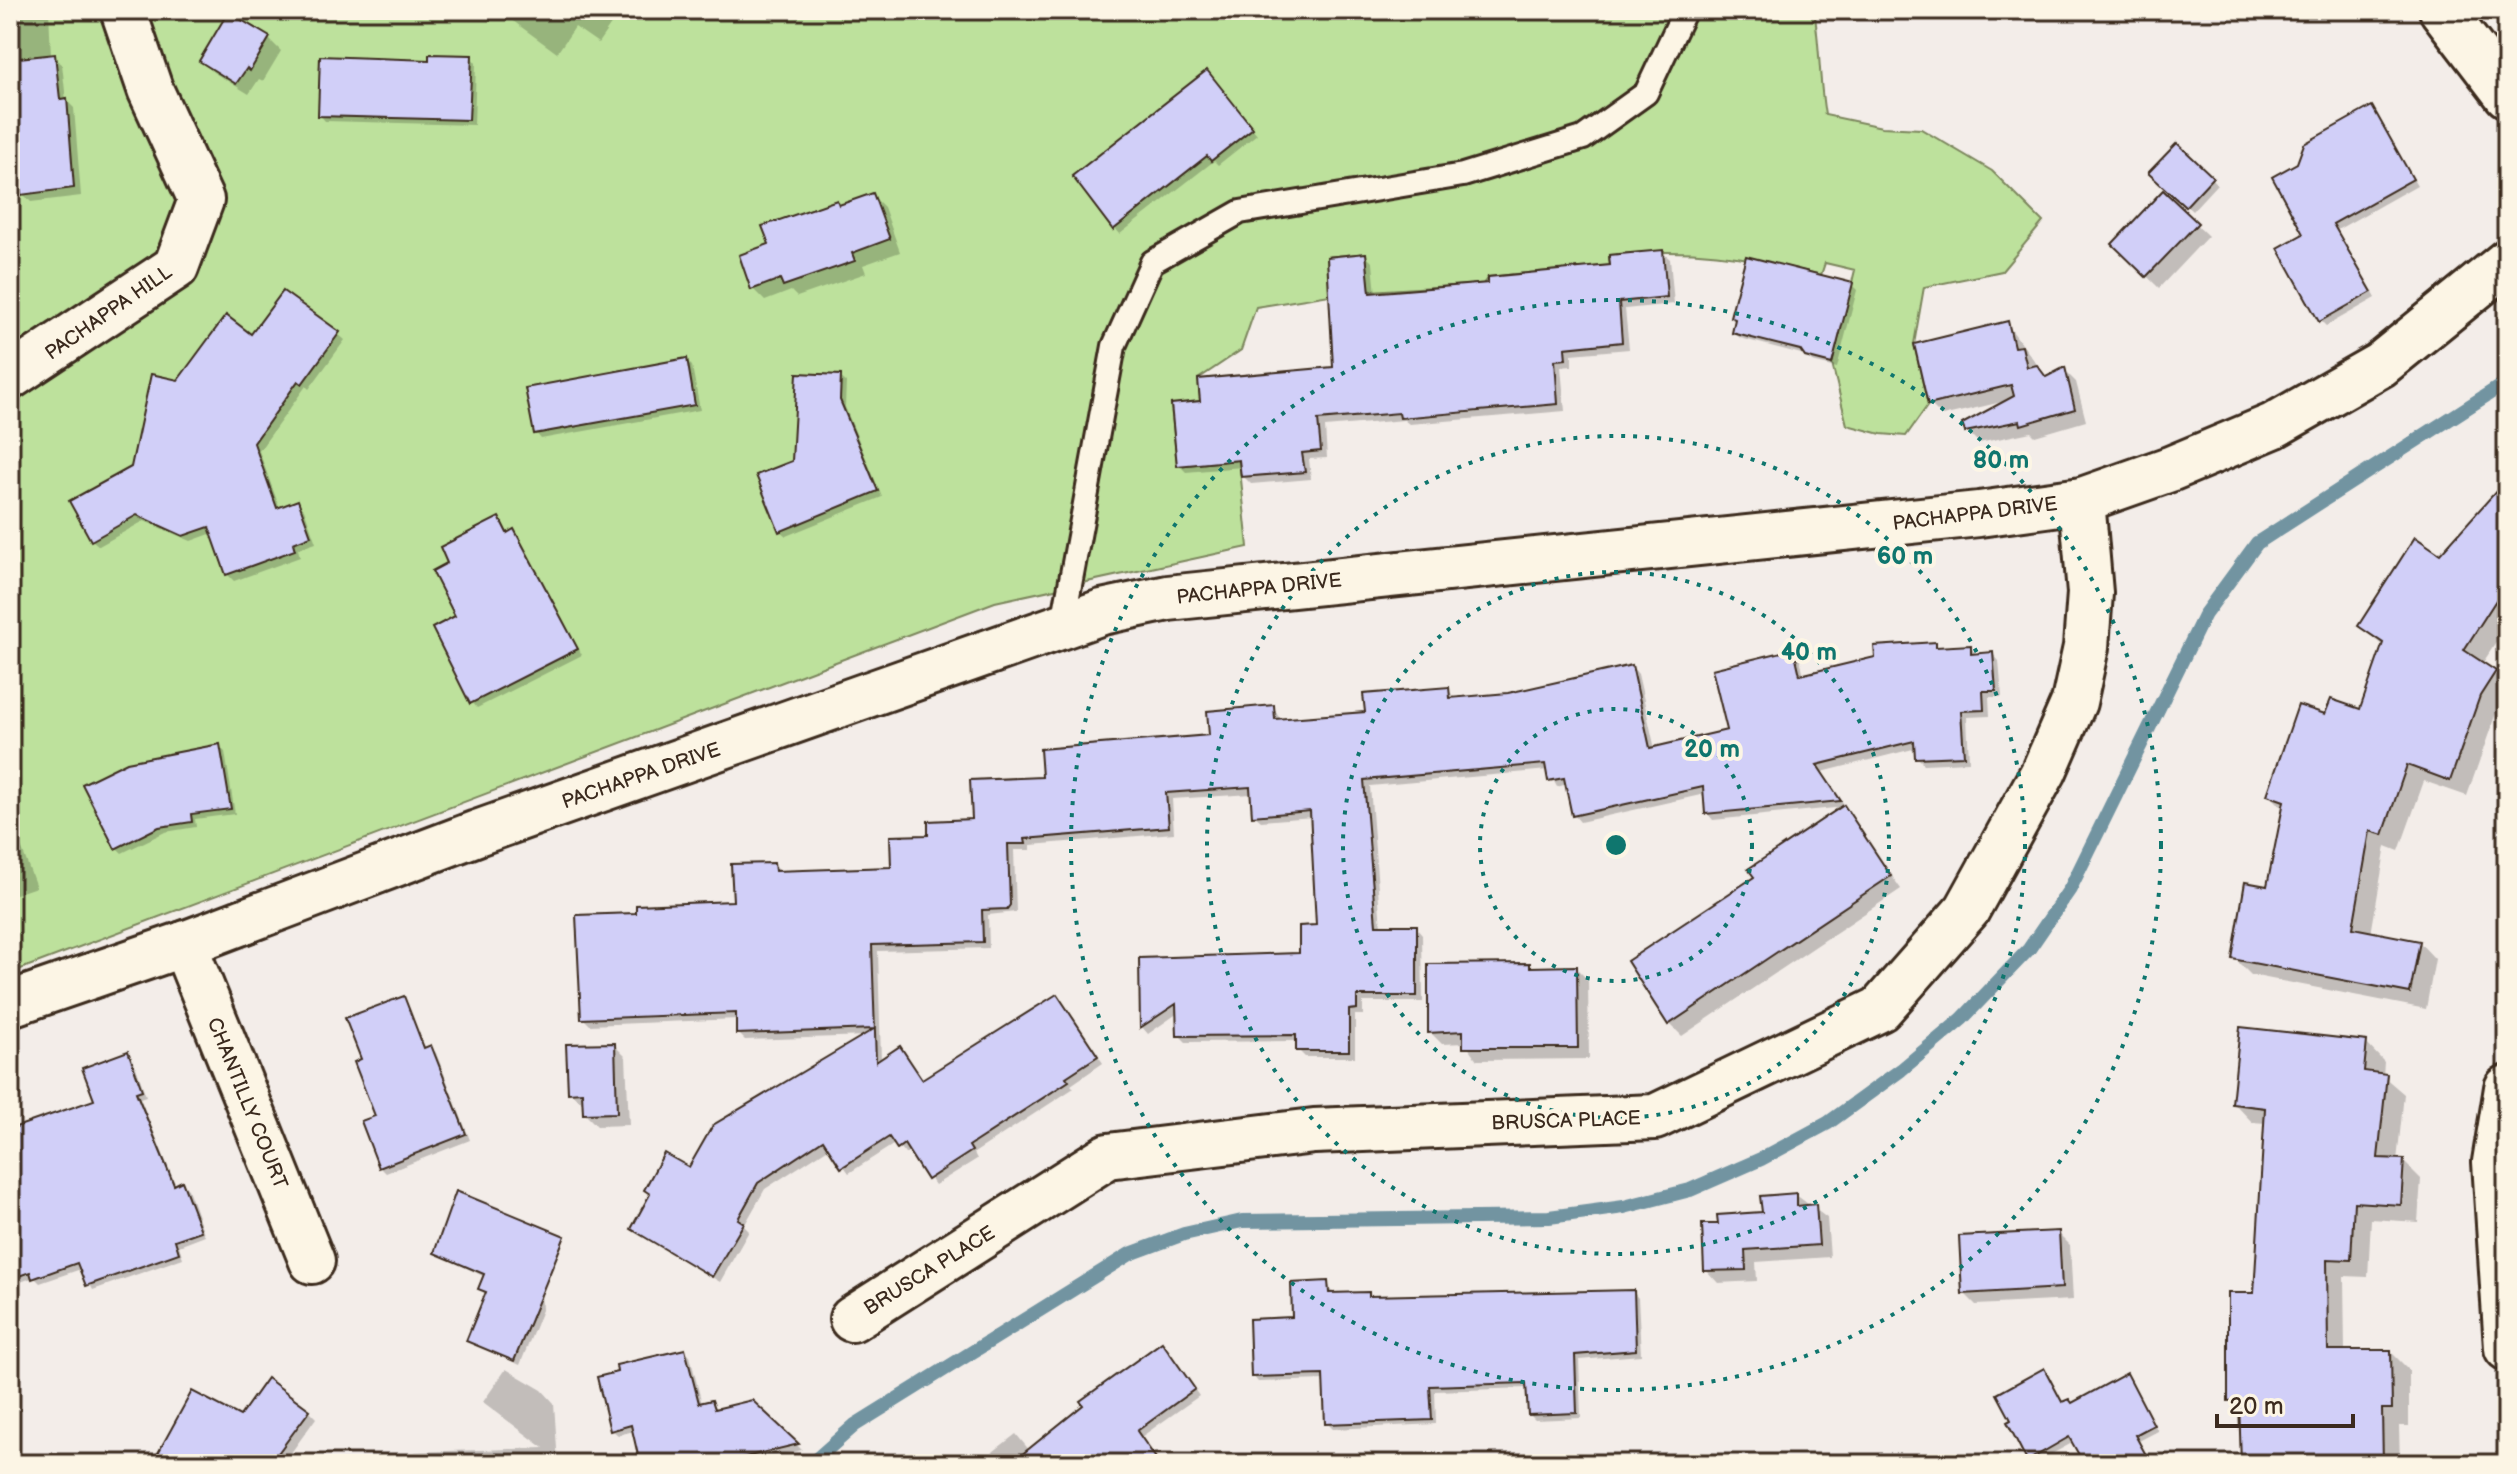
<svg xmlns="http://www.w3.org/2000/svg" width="2517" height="1474" font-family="'Balsamiq Sans',sans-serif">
<rect width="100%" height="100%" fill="#f3ede9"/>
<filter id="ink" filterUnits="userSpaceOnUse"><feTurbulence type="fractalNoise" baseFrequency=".0125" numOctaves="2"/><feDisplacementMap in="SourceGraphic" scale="16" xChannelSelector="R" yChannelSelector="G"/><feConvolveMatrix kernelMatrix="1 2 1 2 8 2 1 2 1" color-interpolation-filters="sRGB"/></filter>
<g filter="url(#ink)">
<path fill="#bde19c" stroke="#7c865d" stroke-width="2" d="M10 10H1814C1820 45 1819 80 1825 115L1882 127 1921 129 1992 171 2043 222 2002 271 1924 287 1914 344 1928 405 1906 436 1881 434 1847 425 1832 364 1855 270 1825 263 1821 275C1743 255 1691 247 1609 255L1611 287 1559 270 1488 277 1483 284 1369 291 1366 253 1327 257 1330 295 1256 307 1241 350 1198 379 1200 401 1171 405 1177 466 1239 460 1248 547 995 602 10 973Z"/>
<g fill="#0003">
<path d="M10 10H49L51 56 62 64 66 100 74 108 81 196 31 202 23 194 22 187 10 189Z"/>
<path d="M498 10H621L598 43 575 27 557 53Z"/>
<path d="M229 14 269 39 281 51 263 81 259 79 249 94 213 72 201 60Z"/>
<path d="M471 57 476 63 474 125 325 121 320 115Z"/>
<path d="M1212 78 1257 134 1218 165 1214 161 1120 234 1115 228Z"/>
<path d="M2372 108 2417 185 2337 230 2376 298 2326 326 2321 321 2306 234 2299 164Z"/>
<path d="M2177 146 2217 184 2192 211 2151 173Z"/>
<path d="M2163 193 2208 236 2159 288 2114 244Z"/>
<path d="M872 195 884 207 900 252 863 265 866 273 797 297 791 291 765 301 753 289 771 245 836 202 841 207Z"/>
<path d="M1662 252 1670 259 1674 304 1625 309 1629 349 1572 354V366L1561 367 1565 411 1409 424 1404 420 1325 427 1327 458 1309 459 1311 479 1251 484 1243 476 1242 467 1186 472 1179 465 1202 403 1335 369 1365 255 1373 263 1376 294 1491 285 1612 267Z"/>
<path d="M1852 285 1857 290 1837 368 1812 362 1805 355 1740 338 1734 332 1737 321 1732 317Z"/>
<path d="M2007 324 2048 379 2064 370 2076 382 2086 421 2035 436 2031 432 1979 443 1967 431 2006 401 1942 416 1930 404Z"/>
<path d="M338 334 345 340 309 389 306 386 259 451 280 509 297 503 304 509 316 543 298 549 300 557 234 581 227 574 213 533 191 541 144 521 99 546 92 540 179 383 252 336Z"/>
<path d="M686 360 692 366 700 410 541 439 536 433Z"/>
<path d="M840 377 846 382 845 407 882 497 786 536 780 531 794 462Z"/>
<path d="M2507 482V626L2482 664 2507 684V696L2496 713 2467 796 2424 781 2399 851 2386 846 2371 934 2419 942 2435 959 2426 1009 2251 975 2234 958 2269 888 2284 809 2269 794 2327 717 2361 712 2384 647 2360 626 2441 556Z"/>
<path d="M499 520 509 534 513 532 519 537 582 655 477 708 472 702 450 564Z"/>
<path d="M1935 644 1939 649 1970 647 1977 654H1993L1999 661 2002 697H1989L1990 716 1967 717 1969 762 1924 764 1917 757V748L1822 772 1845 807 1713 820 1707 813 1705 794 1580 822 1574 815 1567 784 1557 787 1548 770 1370 786 1381 927H1416L1422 934 1423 1002H1363V1015H1355V1057H1305L1298 1050V1041L1186 1042 1179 1035 1178 1013 1148 1034 1142 1027 1141 960 1301 955 1318 927 1313 817 1261 821 1254 815 1252 794 1172 799 1174 833 1031 845V850H1014L1016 912 988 915 989 948 878 951 881 1061 900 1049 923 1081 1057 997 1103 1063 1071 1085 1074 1088 974 1153 977 1159 935 1185 911 1151 905 1154 896 1143 849 1173 830 1147 765 1189 744 1226 749 1231 720 1282 633 1229 690 1170 868 1036 745 1040 738 1033V1019L590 1025 583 1018 638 915 735 903 774 865 780 871 893 869 931 837 974 821 1044 779 1211 736 1273 707 1281 721 1367 714 1448 689 1455 699 1509 695 1632 667 1638 674 1655 749 1729 732 1793 651 1800 658 1804 676Z"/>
<path d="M220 747 225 752 235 814 195 819 196 827 165 832 122 853 117 848Z"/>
<path d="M1844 808 1901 889 1682 1036 1670 1024 1629 961 1757 878Z"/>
<path d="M10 827 16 833 36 887 10 896Z"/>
<path d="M1529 965 1532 969 1576 968 1588 980 1589 1059 1477 1060 1465 1043 1442 1044 1430 1032Z"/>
<path d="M403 998 426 1049 431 1047 436 1053 470 1140 386 1173 380 1167 378 1117Z"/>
<path d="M2366 1043 2384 1062 2383 1076 2404 1094 2397 1161H2403L2421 1179 2418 1222 2371 1219 2368 1277 2344 1276 2345 1352H2391L2409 1370V1426H2399L2400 1464H2243L2241 1411 2230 1400 2256 1295 2266 1123 2252 1122 2234 1103Z"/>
<path d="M614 1045 626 1057 629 1125 597 1126 585 1114 584 1104 570 1092Z"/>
<path d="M128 1053 133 1059 146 1096 140 1098 176 1186 182 1184 188 1189 205 1236 179 1246 183 1258 93 1290 81 1269 40 1283 34 1277 10 1286V1131L97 1101Z"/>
<path d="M1796 1195 1827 1218 1830 1257 1756 1262 1757 1281 1718 1283 1706 1270 1720 1226 1764 1214Z"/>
<path d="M538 1231 542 1310 520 1365 468 1341 485 1294 480 1288 485 1277 436 1253Z"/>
<path d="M2058 1233 2070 1245 2073 1300 1976 1305 1964 1293Z"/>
<path d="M1328 1283 1333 1295 1368 1294 1372 1298 1633 1292 1638 1298 1641 1355 1579 1360 1581 1418 1535 1420 1529 1414 1528 1388 1435 1391 1436 1424 1333 1429 1327 1423 1326 1380 1258 1382 1253 1376 1294 1319Z"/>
<path d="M1167 1350 1199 1396 1141 1437 1160 1464H989L985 1458 1016 1434 1030 1451Z"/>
<path d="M684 1351 690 1356 702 1404 712 1402 718 1410 752 1402 802 1450 743 1464H642L634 1431 618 1435 612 1430Z"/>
<path d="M506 1369 542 1390 554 1403 558 1464H550L549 1457H545L546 1464H415V1452L544 1448 483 1402Z"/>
<path d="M2044 1370 2064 1403 2073 1405 2126 1376 2158 1431 2139 1441 2151 1464H2086L2074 1442 2033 1464 2014 1420Z"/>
<path d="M309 1411 316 1418 283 1464H155L240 1419Z"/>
</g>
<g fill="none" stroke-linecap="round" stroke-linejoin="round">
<path stroke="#7294a1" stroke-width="14" d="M811 1464 855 1425 1130 1254 1184 1234 1242 1221 1549 1217 1624 1207 1690 1190 1761 1159 1828 1123 1901 1070 1962 1019 2029 949 2070 889 2205 614 2257 543 2507 382"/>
</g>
<g fill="#d1cff8" stroke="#3b2a1e" stroke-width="2">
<path d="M228 12 270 37 250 71 247 68 236 84 199 61Z"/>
<path d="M55 54 60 99 67 98 74 188 21 195 19 179 10 180V59Z"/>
<path d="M429 54 472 55 469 120 318 116 320 56 429 60Z"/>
<path d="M1207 70 1253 128 1211 161 1207 156 1113 230 1072 176Z"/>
<path d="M2372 106 2413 179 2333 224 2372 292 2319 322 2278 248 2303 234 2272 177 2297 163 2304 144Z"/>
<path d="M2177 143 2213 177 2185 207 2148 173Z"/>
<path d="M2163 190 2198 223 2146 277 2112 244Z"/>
<path d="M873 193 890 239 852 253 855 261 783 286 780 279 751 290 739 255 769 244 762 226 837 200 839 205Z"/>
<path d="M1663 250 1667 297 1619 302 1622 342 1565 348 1566 359 1555 360 1558 404 1400 418 1399 413 1318 420 1321 451 1302 453 1305 472 1241 477 1239 460 1177 466 1171 404 1200 401 1198 379 1333 367 1327 257 1366 253 1370 293 1488 283V277L1610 265 1609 255Z"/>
<path d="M1746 256 1853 283 1832 364 1805 357 1800 350 1732 333 1735 319 1730 317Z"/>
<path d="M283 291 340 332 302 384 298 381 254 443 277 508 298 500 311 536 293 543 295 550 226 575 209 527 183 536 137 515 91 541 69 501 131 467 151 374 178 380 226 315 251 334Z"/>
<path d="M2008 321 2014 347 2022 346 2027 367 2037 365 2046 377 2065 367 2075 409 2021 425 2020 421 1965 432 1962 424 2014 396 2011 385 1928 405 1914 344Z"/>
<path d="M687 358 695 405 534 434 525 388Z"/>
<path d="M797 373 841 375 840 400 878 491 779 532 756 475 792 461Z"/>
<path d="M2507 479V583L2464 650 2496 671 2480 696 2450 781 2407 765 2383 835 2370 831 2353 928 2420 941 2410 993 2232 959 2245 882 2267 886 2284 801 2267 795 2298 705 2325 714 2331 699 2360 709 2383 643 2358 626 2415 537 2440 554Z"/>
<path d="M499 517 507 533 514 529 578 649 470 704 432 628 455 616 432 571 447 563 440 547Z"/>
<path d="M1936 642V647L1971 645V654L1993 652 1996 691H1983L1984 710 1961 711 1964 756 1915 758 1914 741 1817 765 1841 801 1705 814 1703 787 1572 816 1564 778 1548 781 1545 764 1364 780 1376 925H1417V996H1357V1009L1349 1010V1051H1296V1035L1177 1036 1176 1004 1140 1028 1139 958 1299 953V926L1316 925 1310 811 1252 816 1250 787 1166 793 1169 827 1025 839 1026 844H1008L1010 905 1007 909 982 910 983 942 872 945 876 1062 900 1046 922 1079 1057 994 1098 1056 1066 1077 1069 1081 969 1146 972 1151 927 1180 904 1144 897 1149 889 1137 841 1168 823 1140 758 1183 738 1219 744 1223 712 1277 631 1229 650 1194 644 1190 664 1153 689 1167 713 1125 874 1029 736 1034V1013L581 1019 576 915 636 913V905L733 901 731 864 774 863 775 871 891 867 890 836 928 835V821L972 819 970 780 1042 777 1040 749 1209 735 1207 711 1274 705 1275 719 1365 712 1363 694 1449 687 1450 698 1508 693 1632 665 1650 748 1727 730 1712 669 1794 649 1800 675 1875 657 1874 646Z"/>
<path d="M220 744 231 809 191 814 192 822 159 827 115 849 82 784 127 762Z"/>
<path d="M1844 805 1891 876 1668 1025 1627 961 1754 877 1748 869Z"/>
<path d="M1530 963V967L1577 966 1578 1048H1463V1031L1428 1033V964Z"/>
<path d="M404 996 424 1048 431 1045 466 1134 379 1168 361 1121 375 1116 354 1062 361 1059 345 1018Z"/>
<path d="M2240 1027 2367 1041 2364 1071 2387 1074 2378 1158 2404 1159 2401 1205 2354 1202 2351 1260 2327 1259 2328 1350H2391L2392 1409H2382L2383 1464H2241L2239 1400 2228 1401V1293H2254L2265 1108 2232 1104Z"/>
<path d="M615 1043 617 1113 583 1114 582 1092 568 1093 566 1044Z"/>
<path d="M128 1051 142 1090 136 1092 174 1185 182 1181 201 1231 175 1240 179 1253 86 1286 77 1263 32 1279 30 1272 10 1279V1129L94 1100 82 1068Z"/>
<path d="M456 1191 565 1236 514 1361 466 1341 486 1292 478 1289 484 1274 434 1253Z"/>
<path d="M1797 1193V1206L1816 1204 1819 1245 1745 1250 1746 1270 1704 1271 1702 1224H1718L1717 1215 1762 1212 1760 1196Z"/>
<path d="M2059 1231 2062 1288 1962 1294 1959 1236Z"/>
<path d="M1328 1281 1329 1293 1369 1292V1296L1634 1290 1636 1350 1575 1355 1577 1413 1528 1415 1526 1383 1430 1386 1432 1420 1325 1424 1323 1375 1251 1377 1249 1319 1292 1317 1291 1283Z"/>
<path d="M1162 1342 1195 1389 1137 1431 1160 1464H1010L1083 1405 1080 1401Z"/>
<path d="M685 1349 699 1403 712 1400 715 1409 752 1400 799 1444 716 1464H640L631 1425 610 1431 597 1377 617 1372 616 1365Z"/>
<path d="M2044 1368 2062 1402 2069 1399 2072 1403 2127 1373 2154 1425 2135 1435 2151 1464H2084L2069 1437 2027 1461 2007 1422 2011 1420 1997 1394Z"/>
<path d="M267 1378 310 1410 270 1464H152L192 1391 240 1416Z"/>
</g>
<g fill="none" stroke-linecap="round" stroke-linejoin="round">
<defs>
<path id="lane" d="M1063 623 1114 346 1152 262 1240 212 1463 175 1583 138 1646 93 1685 10"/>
<g id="street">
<path d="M2442 10 2507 95"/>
<path d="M10 377 176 267 201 200 150 89 123 10"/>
<path d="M184 944 312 1261"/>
<path d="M10 1004 184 944 477 833 1102 612 1168 598 1979 514 2082 500 2170 469 2273 426 2380 365 2507 262"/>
<path d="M2507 1088 2495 1162 2507 1348"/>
<path d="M852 1319 1108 1156 1314 1131 1655 1117 1880 1009 1967 910 2044 771 2074 702 2086 647 2090 593 2082 500"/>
</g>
</defs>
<use href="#lane" stroke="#3b2a1e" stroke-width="28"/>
<use href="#street" stroke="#3b2a1e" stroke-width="50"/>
<use href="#lane" stroke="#fcf5e5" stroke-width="22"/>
<use href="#street" stroke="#fcf5e5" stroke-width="44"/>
</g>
</g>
<g fill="none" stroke="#0f766e" stroke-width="4" stroke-dasharray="4 8">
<circle cx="1616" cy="845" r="136"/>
<circle cx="1616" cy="845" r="273"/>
<circle cx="1616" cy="845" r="409"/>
<circle cx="1616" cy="845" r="545"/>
</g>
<g text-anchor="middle" stroke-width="8" stroke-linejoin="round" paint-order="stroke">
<g font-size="20" fill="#3b2a1e" stroke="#fcf5e5">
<text transform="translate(108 312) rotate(-35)" y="7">PACHAPPA HILL</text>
<text transform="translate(1975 513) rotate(-7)" y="7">PACHAPPA DRIVE</text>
<text transform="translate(1259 588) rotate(-6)" y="7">PACHAPPA DRIVE</text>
<text transform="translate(641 775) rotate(-19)" y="7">PACHAPPA DRIVE</text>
<text transform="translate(248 1103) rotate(68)" y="7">CHANTILLY COURT</text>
<text transform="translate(1566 1120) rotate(-2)" y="7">BRUSCA PLACE</text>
<text transform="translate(929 1270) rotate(-32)" y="7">BRUSCA PLACE</text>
</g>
</g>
<circle cx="1616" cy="845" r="12" fill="#0f766e" stroke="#fcf5e5" stroke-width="4"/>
<g font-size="24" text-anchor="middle" font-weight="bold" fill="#0f766e" stroke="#fcf5e5" stroke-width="8" stroke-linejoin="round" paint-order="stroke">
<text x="2001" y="468">80 m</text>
<text x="1905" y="564">60 m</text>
<text x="1809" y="660">40 m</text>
<text x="1712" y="757">20 m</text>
</g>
<rect width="2517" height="1474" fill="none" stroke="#fcf5e5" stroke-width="40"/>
<rect x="20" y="20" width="2477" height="1434" fill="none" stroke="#3b2a1e" stroke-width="3" filter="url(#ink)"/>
<path d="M2217 1414v12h136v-12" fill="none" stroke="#3b2a1e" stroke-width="4"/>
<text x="2229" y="1414" font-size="24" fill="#3b2a1e" stroke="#fcf5e5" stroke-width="6" paint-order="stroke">20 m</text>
</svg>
